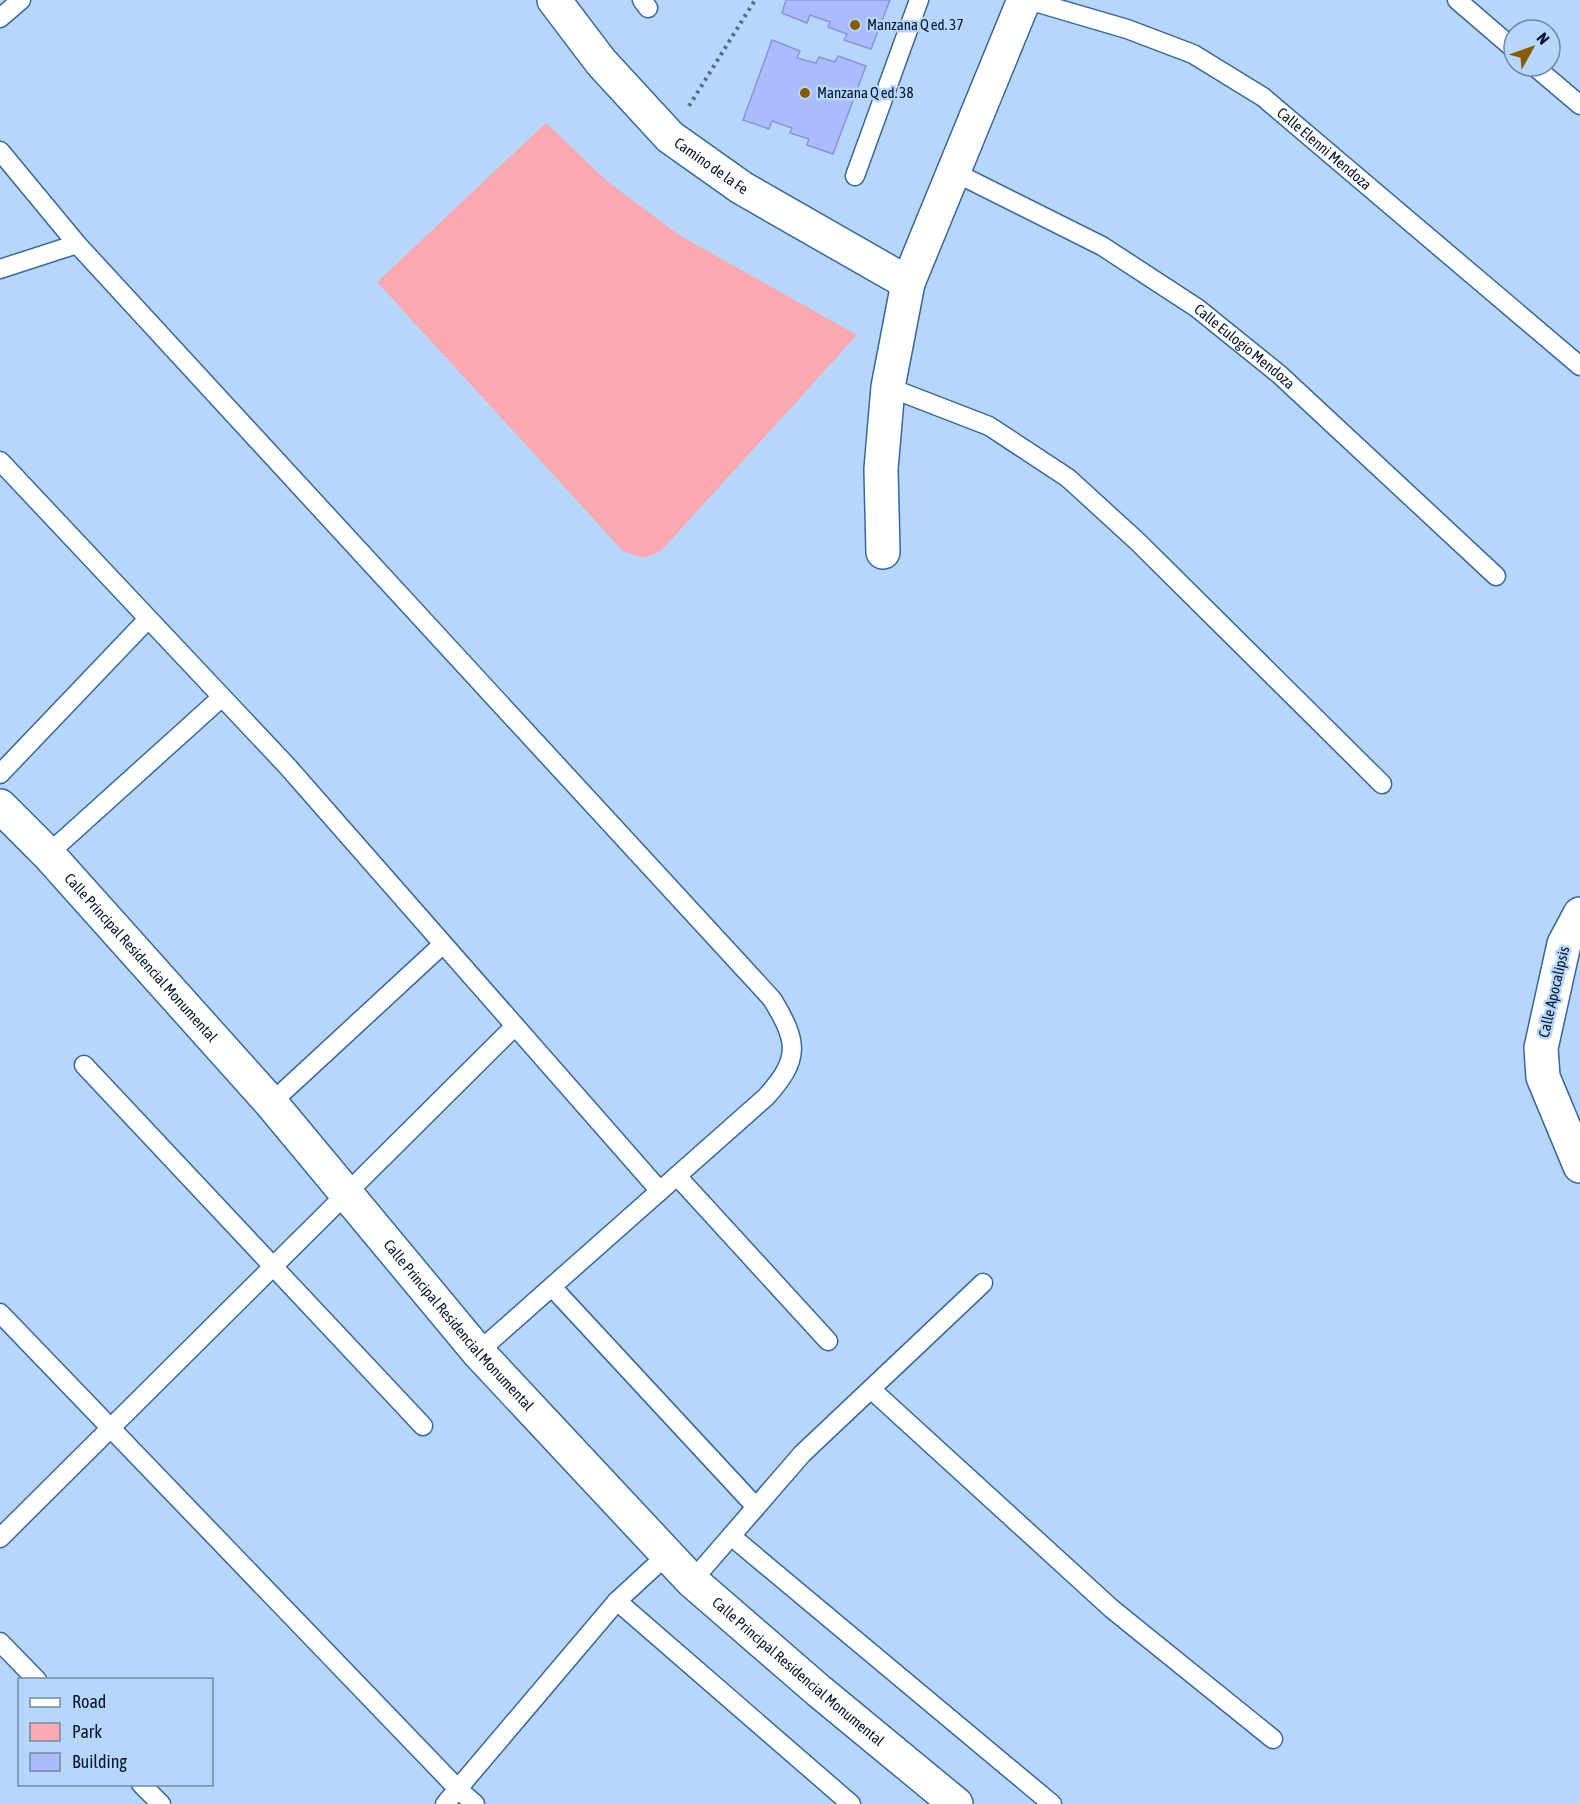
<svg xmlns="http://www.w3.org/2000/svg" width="1580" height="1804" font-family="'Asap Condensed',sans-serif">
<rect width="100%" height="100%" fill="#b7d6fc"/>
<path fill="#fba9b1" d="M546 123 607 181 679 235 857 335 661 551 643 558 623 551 377 282Z"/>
<g fill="#abbbfc" stroke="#8797dc" stroke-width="1.5">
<path d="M786 0H890L871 49 844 40 847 34 828 27 830 22 810 15 807 23 782 13Z"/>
<path d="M772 40 800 51 797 58 816 63 819 57 835 62 838 56 866 66 833 154 807 145 809 139 790 133 792 128 772 121 769 129 743 120Z"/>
</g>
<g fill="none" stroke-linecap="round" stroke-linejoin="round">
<defs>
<g id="lane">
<path d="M642 0 648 8"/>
<path id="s1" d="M1028 0 1127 29 1193 54 1263 97 1580 366"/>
<path d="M1457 0 1514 49"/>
<path d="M0 18 21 0"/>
<path d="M1534 66 1580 105"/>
<path d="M0 151 77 244 772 999C798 1042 801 1058 766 1097L478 1352"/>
<path id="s2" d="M954 172 1102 246 1197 308 1280 375 1496 576"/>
<path d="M855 176 919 0"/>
<path d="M0 269 77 244"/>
<path d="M888 387 989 426 1068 478 1138 542 1382 784"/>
<path d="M0 461 288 767 660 1191"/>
<path d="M0 774 148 619"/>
<path d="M48 854 222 697"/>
<path d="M84 1065 423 1426"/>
<path d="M271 1103 442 945"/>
<path d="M677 1176 828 1341"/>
<path d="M552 1287 756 1507"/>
<path d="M0 1313 459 1790 475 1804"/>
<path d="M872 1390 1112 1609 1273 1739"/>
<path d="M731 1536 1052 1804"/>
<path d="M0 1538 515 1026"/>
<path d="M692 1581 802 1454 983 1283"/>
<path d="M617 1601 851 1804"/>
<path d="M0 1642 37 1680"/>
<path d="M141 1784 161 1804"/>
<path d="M445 1804 617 1601 667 1555"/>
</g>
<g id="street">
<path id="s3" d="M554 0 601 62 670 137 742 188 908 283"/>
<path d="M883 552 881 469 888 387 908 283 1024 0"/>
<path id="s4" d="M0 806 48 854 271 1103 478 1352 692 1581 819 1691 956 1804"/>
<path d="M1580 914 1564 944 1541 1048 1543 1077 1580 1166"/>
</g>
</defs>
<use href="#lane" stroke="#37679e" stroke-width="21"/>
<use href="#street" stroke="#37679e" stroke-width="36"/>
<path stroke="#556d8b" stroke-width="4" stroke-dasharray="3 4.5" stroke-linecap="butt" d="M689 106 755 0"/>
<use href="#lane" stroke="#fff" stroke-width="18"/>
<use href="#street" stroke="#fff" stroke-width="33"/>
</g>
<g fill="#8a5a00" stroke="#b7d6fc" stroke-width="2">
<circle cx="855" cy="25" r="6"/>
<circle cx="805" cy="93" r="6"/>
</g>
<g text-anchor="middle" stroke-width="5" stroke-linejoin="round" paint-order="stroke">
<g font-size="15" fill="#04162c" stroke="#b7d6fc" text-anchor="start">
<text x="867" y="30">Manzana Q ed. 37</text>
<text x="817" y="98">Manzana Q ed. 38</text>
</g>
<g font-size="15" fill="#04162c" stroke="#b7d6fc">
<text dy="5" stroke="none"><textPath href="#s1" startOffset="336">Calle Elenni Mendoza</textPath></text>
<text dy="5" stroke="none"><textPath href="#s3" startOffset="230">Camino de la Fe</textPath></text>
<text dy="5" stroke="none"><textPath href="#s2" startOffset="340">Calle Eulogio Mendoza</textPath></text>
<text dy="5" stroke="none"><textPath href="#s4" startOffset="207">Calle Principal Residencial Monumental</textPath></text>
<text transform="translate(1554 992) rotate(-77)" y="5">Calle Apocalipsis</text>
<text dy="5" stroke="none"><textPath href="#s4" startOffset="693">Calle Principal Residencial Monumental</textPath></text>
<text dy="5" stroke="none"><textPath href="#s4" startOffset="1179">Calle Principal Residencial Monumental</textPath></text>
</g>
</g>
<rect x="18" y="1678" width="195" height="108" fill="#b7d6fc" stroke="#6f89a9" stroke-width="1.5"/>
<rect x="30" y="1698" width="30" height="9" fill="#ffffff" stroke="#6f89a9" stroke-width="1.5"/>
<text x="72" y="1708" font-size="18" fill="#04162c">Road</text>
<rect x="30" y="1723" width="30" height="18" fill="#fba9b1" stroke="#6f89a9" stroke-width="1.5"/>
<text x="72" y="1738" font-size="18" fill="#04162c">Park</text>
<rect x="30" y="1753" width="30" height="18" fill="#abbbfc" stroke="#6f89a9" stroke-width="1.5"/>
<text x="72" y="1768" font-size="18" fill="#04162c">Building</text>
<g transform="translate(1532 48) rotate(50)"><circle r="28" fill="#b7d6fc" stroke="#6f89a9" stroke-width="1.5"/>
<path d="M0-4.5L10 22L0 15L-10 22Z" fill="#8a5a00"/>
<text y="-9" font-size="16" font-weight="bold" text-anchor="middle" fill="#04162c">N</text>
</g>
</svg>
